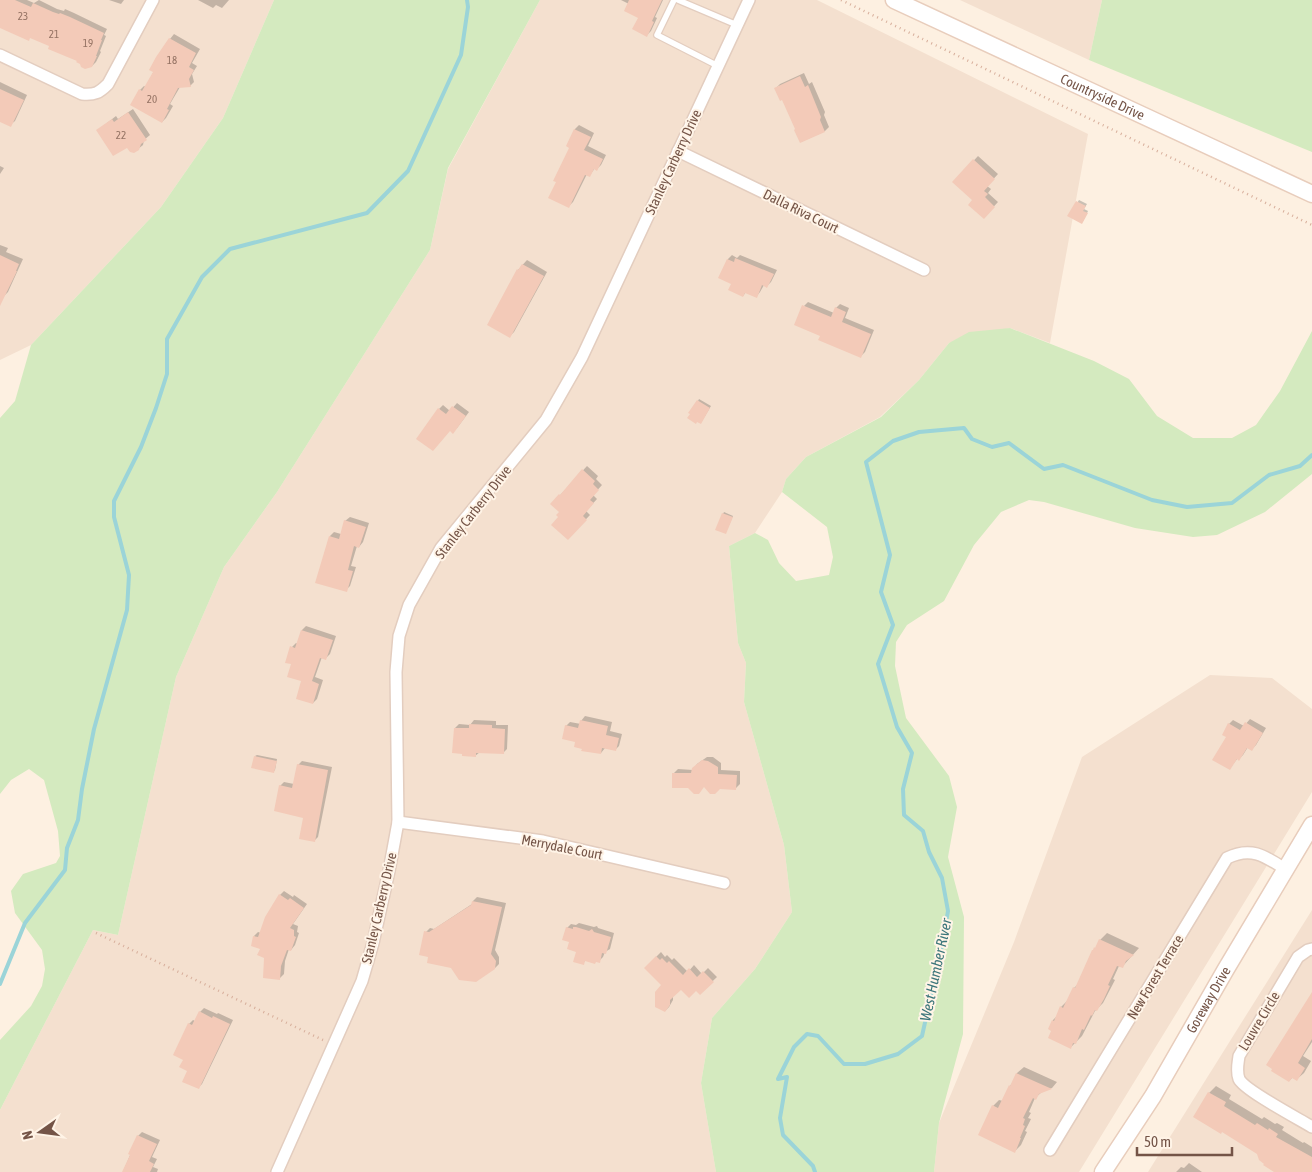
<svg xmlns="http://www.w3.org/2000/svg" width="1312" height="1172" font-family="'Asap Condensed',sans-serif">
<rect width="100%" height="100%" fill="#fdf0e1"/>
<g fill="#f4e0cf">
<path d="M0 0H274L223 118 161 207 31 345 0 360Z"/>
<path d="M540 0H817L1088 134 1050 343 1010 328 949 343 919 380 880 417 806 457 786 479 782 492 755 533 729 546 738 643 746 663 744 702 784 845 792 912 755 969 712 1018 701 1083 716 1172H0V1110L93 930 118 935 176 677 224 567 277 492 430 250 448 169Z"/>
<path d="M960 0H1102L1089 60Z"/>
<path d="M1210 675 1272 678 1312 709V792L1079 1172H934L939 1123 1014 942 1082 757Z"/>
<path d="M1312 910V1172H1148Z"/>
</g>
<g fill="#d4eabf">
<path d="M274 0H540L448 168 430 250 277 492 224 567 176 677 118 935 93 930 0 1110V1040L31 1006 42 986 45 969 42 950 15 913 11 891 23 874 56 863 60 856 58 831 44 780 29 769 11 780 0 794V418L15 401 31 345 161 207 223 118Z"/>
<path d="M1102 0H1312V152L1089 60Z"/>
<path d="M1010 328 1094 361 1129 379 1157 416 1193 438H1232L1256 425 1280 391 1312 331V474L1265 512 1217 535 1193 537 1135 528 1044 502 1029 500 1001 512 974 545 944 601 907 625 896 642 895 666 906 718 949 776 957 807 948 857 964 917 963 1034 939 1123 934 1172H716L701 1083 712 1018 755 969 792 912 784 845 744 702 746 663 738 643 729 546 755 533 768 540 779 563 796 581 829 575 833 557 827 527 782 492 786 479 806 457 881 417 919 380 949 343 969 332Z"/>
</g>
<g fill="#0003">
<path d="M0 0H27L34 3 39 0 57 9 64 11 65 9 74 13 107 29 104 35 106 36 100 51 101 52 96 62 92 66 51 45 0 24Z"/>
<path d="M109 0H124L121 4Z"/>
<path d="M198 0H229L222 8 216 5 213 8Z"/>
<path d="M621 0H663L655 17 657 18 651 31 647 35 639 17 629 4Z"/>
<path d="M174 34 200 49 192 63 197 66 192 74 194 82 190 86 180 87 170 104 173 106 166 118 162 122 140 90 144 86 146 87 170 39Z"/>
<path d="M804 73 809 84 812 82 825 112 824 115 829 127 825 131 801 142 796 129 783 99 776 88 780 84Z"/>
<path d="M0 82 27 95 15 121 10 125 0 120Z"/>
<path d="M133 109 150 135 144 140 143 145 138 149 128 146 98 130 116 116 118 119Z"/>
<path d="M579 125 594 133 588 146 606 155 601 165 597 169 595 168 590 175 587 174 573 202 569 206 557 181 571 147 568 146 575 129Z"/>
<path d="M978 156 998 174 987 186 991 189 988 193 998 202 984 217 974 200 954 182Z"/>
<path d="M0 166 4 168 0 174Z"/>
<path d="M1079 200 1087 204 1084 209 1088 211 1083 221 1069 216Z"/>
<path d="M0 245 8 248 6 252 23 259 8 292 4 296 0 294Z"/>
<path d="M732 255 737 258 740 255 777 270 771 282 767 286 764 285 760 292 756 297 746 292 743 296 732 283 720 278 728 259Z"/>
<path d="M527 260 547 272 514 332 510 336 489 325 518 270Z"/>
<path d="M808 302 834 313 836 308 840 304 849 308 845 318 874 330 865 352 861 356 804 306Z"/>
<path d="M699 399 711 406 702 421 698 401Z"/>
<path d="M457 403 469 412 457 428 450 430 439 409 443 405 450 411Z"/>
<path d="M587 466 598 476 596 479 602 485 593 495 597 499 586 511 590 515 568 538 560 517 561 512 552 504Z"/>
<path d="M724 512 733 516 726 532 723 514Z"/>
<path d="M350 517 369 523 363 542 359 547 357 546 351 566 356 567 350 586 346 590 330 536 334 532 341 534 345 521Z"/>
<path d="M306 626 336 636 330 654 326 658 322 657 315 677 323 680 317 699 313 703 303 681 292 663V647L296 643 298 644 302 630Z"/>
<path d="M585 716 612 722 610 731 622 734 619 746 615 750 605 748 601 753 583 748 577 741 566 726 570 722 581 724V721Z"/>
<path d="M1250 719 1266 728 1256 745 1252 749 1248 747 1243 755 1239 759 1238 758 1229 769 1228 737 1229 724 1233 720 1244 726Z"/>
<path d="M474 720 496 721V725H508L507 749 503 753 480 752 475 756 455 728 459 724 470 725Z"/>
<path d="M257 755 277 759 275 770 273 772 255 756Z"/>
<path d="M707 757H713L721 763V770L740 771V784L736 788 704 786 674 773 678 769 693 770 697 764Z"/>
<path d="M302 761 332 767 318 837 314 841 305 817 280 786 284 782 294 784 298 765Z"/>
<path d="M284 891 293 897 294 895 307 904 293 924 298 926 297 932 299 933 295 945 291 950 289 949 285 961 284 974 280 978 265 957 254 936 258 932 261 933 280 895Z"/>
<path d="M477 897 506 903 495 950 499 957V964L494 969 426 932 430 928 434 929 472 904 473 901Z"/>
<path d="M579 923 594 927 597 926 598 928 614 933 610 949 605 952 603 957 599 961 586 960 583 963 578 951 571 941 567 928 571 924 576 925Z"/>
<path d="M1107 933 1139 948 1122 967 1119 966 1113 979 1115 980 1103 1003 1095 1011 1082 1036 1070 1048 1053 1030V1020L1058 1015 1061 1007 1068 1000 1074 988 1079 983 1100 940Z"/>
<path d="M661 952 665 957 667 955 672 960 674 958 688 972 694 965 702 974 708 968 717 977 700 993 696 989 681 988 673 995V1000L669 1007 665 1011 663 985 645 968Z"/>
<path d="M1312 994V1042L1303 1056 1311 1061 1304 1073 1297 1079 1293 1077 1289 1081Z"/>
<path d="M204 1008 217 1014 218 1013 233 1020 202 1084 198 1088 189 1070 184 1059 189 1024 193 1020 195 1021 200 1012Z"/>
<path d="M1024 1067 1057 1082 1052 1088 1043 1091 1035 1098 1029 1112 1031 1113 1028 1118 1031 1119 1025 1131 1027 1132 1021 1145 1015 1151 993 1106 999 1100 1003 1101 1010 1086 1013 1082 1017 1073Z"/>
<path d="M1216 1086 1231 1095 1229 1099 1262 1119 1264 1117 1275 1124 1277 1123 1284 1127 1282 1130 1303 1143 1304 1142 1312 1147V1172H1276L1258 1153 1209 1093Z"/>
<path d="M142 1132 160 1140 152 1157 157 1159 153 1167 158 1169 157 1172H123L138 1136Z"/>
<path d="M1189 1163 1202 1172H1176L1181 1167 1184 1168Z"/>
</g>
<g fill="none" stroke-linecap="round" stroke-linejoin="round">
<g stroke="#9bd4d8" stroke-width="4">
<path d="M0 984 25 923 65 870 67 848 78 820 82 789 94 729 127 610 129 575 114 517V501L141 447 156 408 167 374V339L202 277 230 249 367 213 408 171 461 55 468 7 467 0"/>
<path d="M815 1172 813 1166 783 1135 780 1118 787 1077 778 1079 794 1047 807 1034 818 1036 844 1064H865L898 1054 922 1036 942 946 948 911 942 878 929 852 923 831 904 815 903 789 912 753 897 727 878 664 893 625 881 592 890 555 866 462 893 441 919 432 964 428 972 439 992 447 1009 443 1044 469 1063 465 1152 500 1187 507 1232 503 1269 475 1300 466 1312 455"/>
</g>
</g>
<g fill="#f3cab8">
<path d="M0 0H15L31 7 33 3 53 12 59 14 60 13 70 17 104 33 101 40H102L96 56H97L92 67 85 69 81 67 80 64 76 62 77 61 48 49 49 46 30 38 29 41 0 28Z"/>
<path d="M629 0H662L652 21 654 22 647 37 632 29 638 18 624 11Z"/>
<path d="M169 38 196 53 189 67 194 70 189 79 191 87 178 88 167 109 169 110 162 123 130 105 139 89 142 91 153 72 149 70 156 57Z"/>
<path d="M800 76 805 87 808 85 821 117 820 120 825 132 800 143 794 130 795 129 782 100 780 101 774 88Z"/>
<path d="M0 89 24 100 11 127 0 122Z"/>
<path d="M128 112 147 140 141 144 139 150 134 153 130 152 127 148 113 156 96 130 112 119 114 122Z"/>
<path d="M574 129 591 137 584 150 603 159 597 171 594 169 590 177 585 175 569 208 548 198 556 182 553 181 569 148 566 146Z"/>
<path d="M973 159 995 179 984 191 988 194 985 197 995 207 984 219 968 205 972 200 952 182Z"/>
<path d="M1076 201 1086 206 1083 211 1088 213 1082 224 1067 216Z"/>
<path d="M0 255 19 264 16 271H17L0 306Z"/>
<path d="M735 258 774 274 767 288 762 285 757 298 745 293 743 297 728 290 731 284 718 278 727 259 734 262Z"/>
<path d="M522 264 544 276 510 338 487 325 517 269 518 270Z"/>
<path d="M802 305 831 317 835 307 846 312 842 322 871 334 861 358 818 340 820 336 794 325Z"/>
<path d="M697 400 710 408 701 424 697 422 696 424 687 418 690 414 688 413Z"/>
<path d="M452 406 466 416 453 434 450 431 433 451 416 439 438 408 446 414Z"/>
<path d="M582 469 595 481 593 484 599 490 590 500 594 503 583 516 587 520 568 540 551 525 558 517 556 515 559 512 550 504 559 494 560 495Z"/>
<path d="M722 513 733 517 726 534 715 530Z"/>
<path d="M344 520 366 527 359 548 354 546 348 570 353 571 347 592 315 583 329 536 339 539Z"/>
<path d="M301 630 333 640 326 660 320 658 312 681 319 684 313 704 296 699 301 681 287 677 291 664 285 663 290 646 295 648Z"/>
<path d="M580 720 608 726 606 735 619 738 616 751 602 748 601 754 581 751 582 749 574 747 575 742 562 739 565 725 578 728Z"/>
<path d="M1245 722 1263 733 1252 751 1247 748 1239 761 1237 759 1230 770 1212 760 1226 737 1222 735 1228 723 1240 730Z"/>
<path d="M469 724 492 725V728L505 729 504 754 476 753V757L462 756V754L452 753 454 728H469Z"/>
<path d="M254 756 277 761 274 773 251 768Z"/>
<path d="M702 760 708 761 718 767V774L737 775 736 790 720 789 715 794H710L704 787 699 794H694L688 788H672V773H691L692 768Z"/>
<path d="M297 764 328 770 315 842 299 839 303 818 274 811 279 785 292 788Z"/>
<path d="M279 894 288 900 290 898 304 908 290 928 294 930V936L296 937 291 951 287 950 281 966 280 980 263 978 264 958 257 955 260 949 251 946 253 936 258 937 265 917Z"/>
<path d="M472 901 502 907 491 954 496 961 495 969 476 982 459 980 451 968 427 963 428 957 419 955 424 931 429 932 471 905Z"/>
<path d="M566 927 573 929V927H576L589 931 592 929 594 932 611 937 606 954 602 953 600 963 596 962 595 964 585 961 584 965 573 962 576 952 567 949 569 942 562 940Z"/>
<path d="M1099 939 1134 955 1126 961 1123 968 1117 966 1108 985 1110 986 1104 999 1097 1011 1095 1010 1092 1016 1091 1015 1084 1030 1082 1029 1076 1044 1073 1043 1071 1049 1048 1038 1051 1031 1048 1029 1052 1020 1054 1021 1060 1006 1063 1008 1073 987 1075 988 1092 950H1093L1094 947 1095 948Z"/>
<path d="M656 956 660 960 662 958 667 963 669 961 683 975 689 968 697 977 703 971 714 982 700 995 696 991 689 998 681 990 670 1000V1005L665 1012 655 1007V992L661 985 644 968Z"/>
<path d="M1312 992V1039L1298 1063 1305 1068 1297 1081 1292 1078 1289 1082 1271 1071 1272 1069 1266 1065Z"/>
<path d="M199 1011 212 1018 213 1016 230 1024 199 1089 182 1082 187 1071 179 1067 183 1060 173 1055 188 1023 192 1025Z"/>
<path d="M1016 1073 1052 1089 1039 1094 1036 1100 1033 1098 1023 1118 1025 1119 1023 1125 1025 1126 1020 1138H1021L1015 1153 978 1135 992 1105 998 1108 1009 1085 1010 1086Z"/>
<path d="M1208 1092 1226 1102 1224 1106 1255 1125 1257 1123 1268 1130 1269 1128 1278 1134 1276 1137 1312 1157V1172H1274L1263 1165 1264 1164 1259 1160 1257 1154 1222 1132 1221 1134 1193 1117Z"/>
<path d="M137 1135 157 1144 149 1161 154 1164 150 1172H122L130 1155 128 1154Z"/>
</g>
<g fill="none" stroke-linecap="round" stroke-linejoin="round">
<defs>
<g id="lane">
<path d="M674 0 657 35 718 66"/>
<path d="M678 0 737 25"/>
</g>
<g id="street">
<path d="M0 55 82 94C95 95 99 93 108 84L153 0"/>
<path d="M678 151 924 270"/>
<path d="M398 822 543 841 724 883"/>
<path d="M1312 949 1308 950 1298 957 1239 1056C1238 1064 1236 1071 1239 1079 1244 1090 1299 1119 1312 1127"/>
<path d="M1050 1150 1227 858C1251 846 1265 856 1285 869"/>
<path d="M277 1172 362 981 373 943 389 871 398 822 396 672 399 636 409 605 441 548 546 420 582 357 749 0"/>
</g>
<g id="secondary">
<path id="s1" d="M894 0 1312 194"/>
<path id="s2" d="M1103 1172 1153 1096 1226 969 1312 825"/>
</g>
</defs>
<use href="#lane" stroke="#e3cdbf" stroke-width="8"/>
<use href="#street" stroke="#e3cdbf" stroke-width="14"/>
<use href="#secondary" stroke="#e8cdbc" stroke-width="19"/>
<g stroke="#d7ae9b" stroke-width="2.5" stroke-dasharray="1 4" stroke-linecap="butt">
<path d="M841 0 1312 225"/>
<path d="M96 933 323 1040"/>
</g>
<use href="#lane" stroke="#fff" stroke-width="5.5"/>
<use href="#street" stroke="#fff" stroke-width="11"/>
<use href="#secondary" stroke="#fff" stroke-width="16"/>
</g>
<g text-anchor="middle" stroke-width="4" stroke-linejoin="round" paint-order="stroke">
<g font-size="11" fill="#947263">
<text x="23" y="20">23</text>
<text x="54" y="38">21</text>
<text x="88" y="47">19</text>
<text x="172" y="64">18</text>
<text x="152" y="103">20</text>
<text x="121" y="139">22</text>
</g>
<g font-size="14" fill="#745447" stroke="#fff4e7">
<text dy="5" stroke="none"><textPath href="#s1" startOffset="230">Countryside Drive</textPath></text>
<text transform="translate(673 162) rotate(-65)" y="5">Stanley Carberry Drive</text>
<text transform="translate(801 211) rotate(26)" y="5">Dalla Riva Court</text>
<text transform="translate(473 512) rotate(-52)" y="5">Stanley Carberry Drive</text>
<text transform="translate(562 847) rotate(11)" y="5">Merrydale Court</text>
<text transform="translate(379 908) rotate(-77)" y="5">Stanley Carberry Drive</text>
<text transform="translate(1155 977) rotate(-59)" y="5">New Forest Terrace</text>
<text dy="5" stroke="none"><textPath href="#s2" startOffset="202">Goreway Drive</textPath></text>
<text transform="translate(1259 1021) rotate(-59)" y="5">Louvre Circle</text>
</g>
<g font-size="15" font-style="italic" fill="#3b757a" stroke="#fff4e7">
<text transform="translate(936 970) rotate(-78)" y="5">West Humber River</text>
</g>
</g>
<g transform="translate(40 1132) rotate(256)" stroke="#fff4e7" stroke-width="4" paint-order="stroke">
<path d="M0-4L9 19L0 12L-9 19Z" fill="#745447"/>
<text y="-8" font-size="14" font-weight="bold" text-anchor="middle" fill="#745447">N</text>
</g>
<path d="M1137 1147v8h95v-8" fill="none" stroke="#745447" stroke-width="2.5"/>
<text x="1144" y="1147" font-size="15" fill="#745447" stroke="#fff4e7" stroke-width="4" paint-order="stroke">50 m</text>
</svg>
